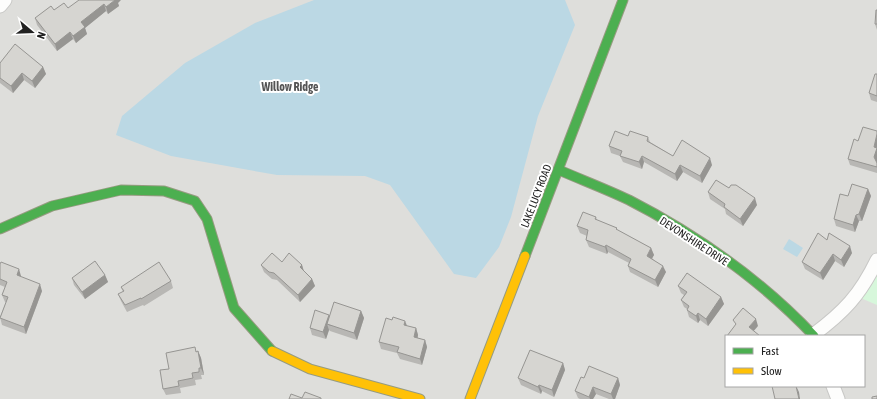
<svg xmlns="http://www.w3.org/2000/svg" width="877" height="399" font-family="'Asap Condensed',sans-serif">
<rect width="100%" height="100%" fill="#efefea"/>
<path fill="#dededb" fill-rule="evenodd" d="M0 0H877V399H0ZM726 336H864V386H726Z"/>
<path fill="#d7f7db" d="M877 260V305L856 296Z"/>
<g fill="#bbd8e4">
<path d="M314 0H565L575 25 538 116 511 217 499 247 476 278 454 274 390 185 365 176 277 175 171 156 116 135 122 116 185 63 255 23Z"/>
<path d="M789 239 803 248 797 257 783 249Z"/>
</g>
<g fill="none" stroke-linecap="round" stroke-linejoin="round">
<defs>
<g id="street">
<path d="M0 6 5 0"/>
<path d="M813 335C844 312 860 295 877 260"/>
<path d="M833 386 838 399"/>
</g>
<g id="fast">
<path d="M559 170C582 180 606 189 629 200 697 235 761 280 814 336"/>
<path d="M0 229 52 206 121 190 164 191 195 201 207 219 234 308 272 351"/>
<path d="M525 256 623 0"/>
</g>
<g id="slow">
<path d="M272 351 310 369 420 399"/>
<path d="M470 399 525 256"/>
</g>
</defs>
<use href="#street" stroke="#c8c8c6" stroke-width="15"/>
<use href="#fast" stroke="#969b80" stroke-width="11"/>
<use href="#slow" stroke="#969b80" stroke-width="11"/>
<use href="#street" stroke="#fdfdfc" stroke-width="13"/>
<use href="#fast" stroke="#4caf50" stroke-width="9"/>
<use href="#slow" stroke="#ffc107" stroke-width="9"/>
</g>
<g fill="#b8b7b4">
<path d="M118 3 119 6 108 14 106 11 85 28 87 34 76 43 73 39 57 51 37 25 35 18 54 10Z"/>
<path d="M877 10V30L875 24Z"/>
<path d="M0 63 43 67 46 74 35 88 24 80 13 93 0 83Z"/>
<path d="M877 74V102L871 100 869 93Z"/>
<path d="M877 131V173L850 165 848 159 858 141Z"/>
<path d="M628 136 648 137 650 142 673 156 712 165 702 183 683 172 677 181 644 162 642 169 623 162 620 156 611 153 609 146Z"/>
<path d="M729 188 757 205 743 226 726 214 725 209 710 199 708 192Z"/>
<path d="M868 189 871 196 862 221H859L855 232 836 226 834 219 848 196Z"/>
<path d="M596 217 597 220 617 228V230L651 248 654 255 652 258 666 272 658 287 630 272 628 266 629 263 608 252 607 254 589 247 586 240 587 236 580 233 577 226Z"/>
<path d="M827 240 852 253 844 267 835 261 823 280 805 269 802 262Z"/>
<path d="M282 262 302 265 304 271 312 279 315 286 300 302 277 280 272 279 264 272 261 265Z"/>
<path d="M0 264 21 276V277L42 291 26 334 2 325 0 317 6 302H5L2 295 5 287 0 285Z"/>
<path d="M105 275 108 282 85 299 74 285 72 278Z"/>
<path d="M171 281 173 288 144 306 143 305 127 312 121 301 118 294 123 292 121 287Z"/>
<path d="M678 286 721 297 724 304 708 326 700 320 698 323 689 317 687 310V309L684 307 681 300 684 295 681 293Z"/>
<path d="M361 311 364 318 357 340 330 331 329 330 326 339 312 335 310 328 329 315Z"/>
<path d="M407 326 416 328 418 335V338L425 340 427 347 422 365 400 359 397 353 381 349 379 342Z"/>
<path d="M198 351 201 358 204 375H201L202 379 195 380 196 385 180 388 181 393 166 395 163 389 169 369 197 352Z"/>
<path d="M563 363 565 370 554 397 542 391 541 394 521 385 518 378Z"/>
<path d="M584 378H618L620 385 615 399H609L596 394 593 399H580L578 398 575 391Z"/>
</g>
<g fill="#969592">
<path d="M115 0H121L118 3 119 6 108 14 106 7Z"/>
<path d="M104 4 106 11 85 28 87 34 76 43 73 36 81 22Z"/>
<path d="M70 32 73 39 57 51 55 44Z"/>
<path d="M43 67 46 74 35 88 32 81Z"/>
<path d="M22 73 24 80 13 93 11 86Z"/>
<path d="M877 134V164L874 157V147Z"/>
<path d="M642 156 644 162 642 169 639 162Z"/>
<path d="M710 158 712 165 702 183 700 176Z"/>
<path d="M680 165 683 172 677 181 675 174Z"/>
<path d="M868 189 871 196 862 221 859 214Z"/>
<path d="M755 198 757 205 743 226 740 219Z"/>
<path d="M856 215 859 221 855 232 853 225Z"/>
<path d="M606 245 608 252 607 254 605 247Z"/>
<path d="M850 246 852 253 844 267 841 260Z"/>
<path d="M651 248 654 255 650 262 647 256Z"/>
<path d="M833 254 835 261 823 280 820 273Z"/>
<path d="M302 265 304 272 300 267Z"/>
<path d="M663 266 666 272 658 287 655 280Z"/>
<path d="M19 269 21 276 19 282 17 275Z"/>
<path d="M105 275 108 282 85 299 82 292Z"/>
<path d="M312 279 315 286 300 302 298 295Z"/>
<path d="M40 284 42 291 26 334 24 327Z"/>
<path d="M721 297 724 304 708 326 706 319Z"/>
<path d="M361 311 364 318 357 340 354 333Z"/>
<path d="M698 313 700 320 698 323 696 316Z"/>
<path d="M329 315 331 326 327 324 329 330 326 339 323 332Z"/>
<path d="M756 319 758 326 752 333 749 327Z"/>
<path d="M405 321 408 328 404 325Z"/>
<path d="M416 328 418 335 416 343 414 337Z"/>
<path d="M425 340 427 347 422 365 420 359Z"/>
<path d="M198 351 201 358 204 375 201 368Z"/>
<path d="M563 363 565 370 554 397 552 390Z"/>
<path d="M618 378 620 385 615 399H613L611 394Z"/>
<path d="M539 385 542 391 541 394 538 387Z"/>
<path d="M796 386 799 392 800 399H799Z"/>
<path d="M593 387 596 394 593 399H590L589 397Z"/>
</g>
<g fill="#d6d5d1" stroke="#969592">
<path d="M79 0H115L106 7 104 4 81 22 85 27 73 36 70 32 55 44 35 18 51 6 54 10 64 3 68 8Z"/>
<path d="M876 10H877V24H875Z"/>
<path d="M15 44 43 67 32 81 22 73 11 86 0 78V63Z"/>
<path d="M875 74H877V96L869 93Z"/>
<path d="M863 127 877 131V134L874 147 877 148 874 157 877 163V167L848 159 854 139 858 141Z"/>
<path d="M615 131 628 136 630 131 648 137 647 141 673 156 682 140 710 158 700 176 680 165 675 174 642 156 639 162 620 156 622 151 609 146Z"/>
<path d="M716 180 729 188 731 185H736L755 198 740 219 724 207 725 204 708 192Z"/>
<path d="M852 184 868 189 859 214 856 215 853 225 834 219 840 194 848 196Z"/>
<path d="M583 212 596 217 595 219 617 228 616 229 651 248 647 256 663 266 655 280 628 266 631 259 606 245 605 247 586 240 588 230 577 226Z"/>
<path d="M818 233 827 240 829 233 850 246 841 260 833 254 820 273 802 262Z"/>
<path d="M272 253 282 262 289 253 302 265 300 267 312 279 298 295 274 273 269 272 261 265Z"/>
<path d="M95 261 105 275 82 292 72 278Z"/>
<path d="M1 262 19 269 17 275 40 284 24 327 0 318 8 297 2 295 7 282 0 279V264Z"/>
<path d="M159 262 171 281 141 299V298L125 305 118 294 124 291 121 287Z"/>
<path d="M687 273 721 297 706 319 698 313 696 316 687 310 689 306 681 300 687 292 678 286Z"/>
<path d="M334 302 361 311 354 333 327 324Z"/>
<path d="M743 308 756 319 749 327 760 336H727L736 324 733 320Z"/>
<path d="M315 310 329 315 323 332 310 328Z"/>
<path d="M393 317 405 321 404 325 416 328 414 337 425 340 420 359 397 352 399 347 379 342 386 318 392 320Z"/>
<path d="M195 347 196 352 198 351 201 368H199V372L192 373 193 378 178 381 179 386 163 389 160 370 169 369 166 353Z"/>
<path d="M530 350 563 363 552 390 539 385 538 387 518 378Z"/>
<path d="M589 366 618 378 611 394 593 387 589 397 575 391 581 377 584 378Z"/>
<path d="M772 386H796L799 399H775Z"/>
<path d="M305 392 321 398V399H289L291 394 302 398Z"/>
<path d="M877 396V399H872V397Z"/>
</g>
<g text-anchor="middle" stroke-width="4" stroke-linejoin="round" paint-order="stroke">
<g font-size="11" fill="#212121" stroke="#fff">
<text transform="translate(536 196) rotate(-69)" y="4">LAKE LUCY ROAD</text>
<text transform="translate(694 241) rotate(33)" y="4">DEVONSHIRE DRIVE</text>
</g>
<g font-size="12" font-weight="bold" fill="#545454" stroke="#fff">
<text x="290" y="91">Willow Ridge</text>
</g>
</g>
<rect x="725" y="335" width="140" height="52" fill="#ffffff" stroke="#a6a6a6"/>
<rect x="733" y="348" width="20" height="6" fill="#4caf50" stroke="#a6a6a6"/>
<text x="761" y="355" font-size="12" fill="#212121">Fast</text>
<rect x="733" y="368" width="20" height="6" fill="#ffc107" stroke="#a6a6a6"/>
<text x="761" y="375" font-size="12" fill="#212121">Slow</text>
<g transform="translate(32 32) rotate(109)" stroke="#ffffff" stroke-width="3" paint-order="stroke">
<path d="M0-3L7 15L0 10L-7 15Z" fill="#212121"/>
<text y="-6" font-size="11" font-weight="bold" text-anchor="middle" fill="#212121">N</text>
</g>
</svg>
